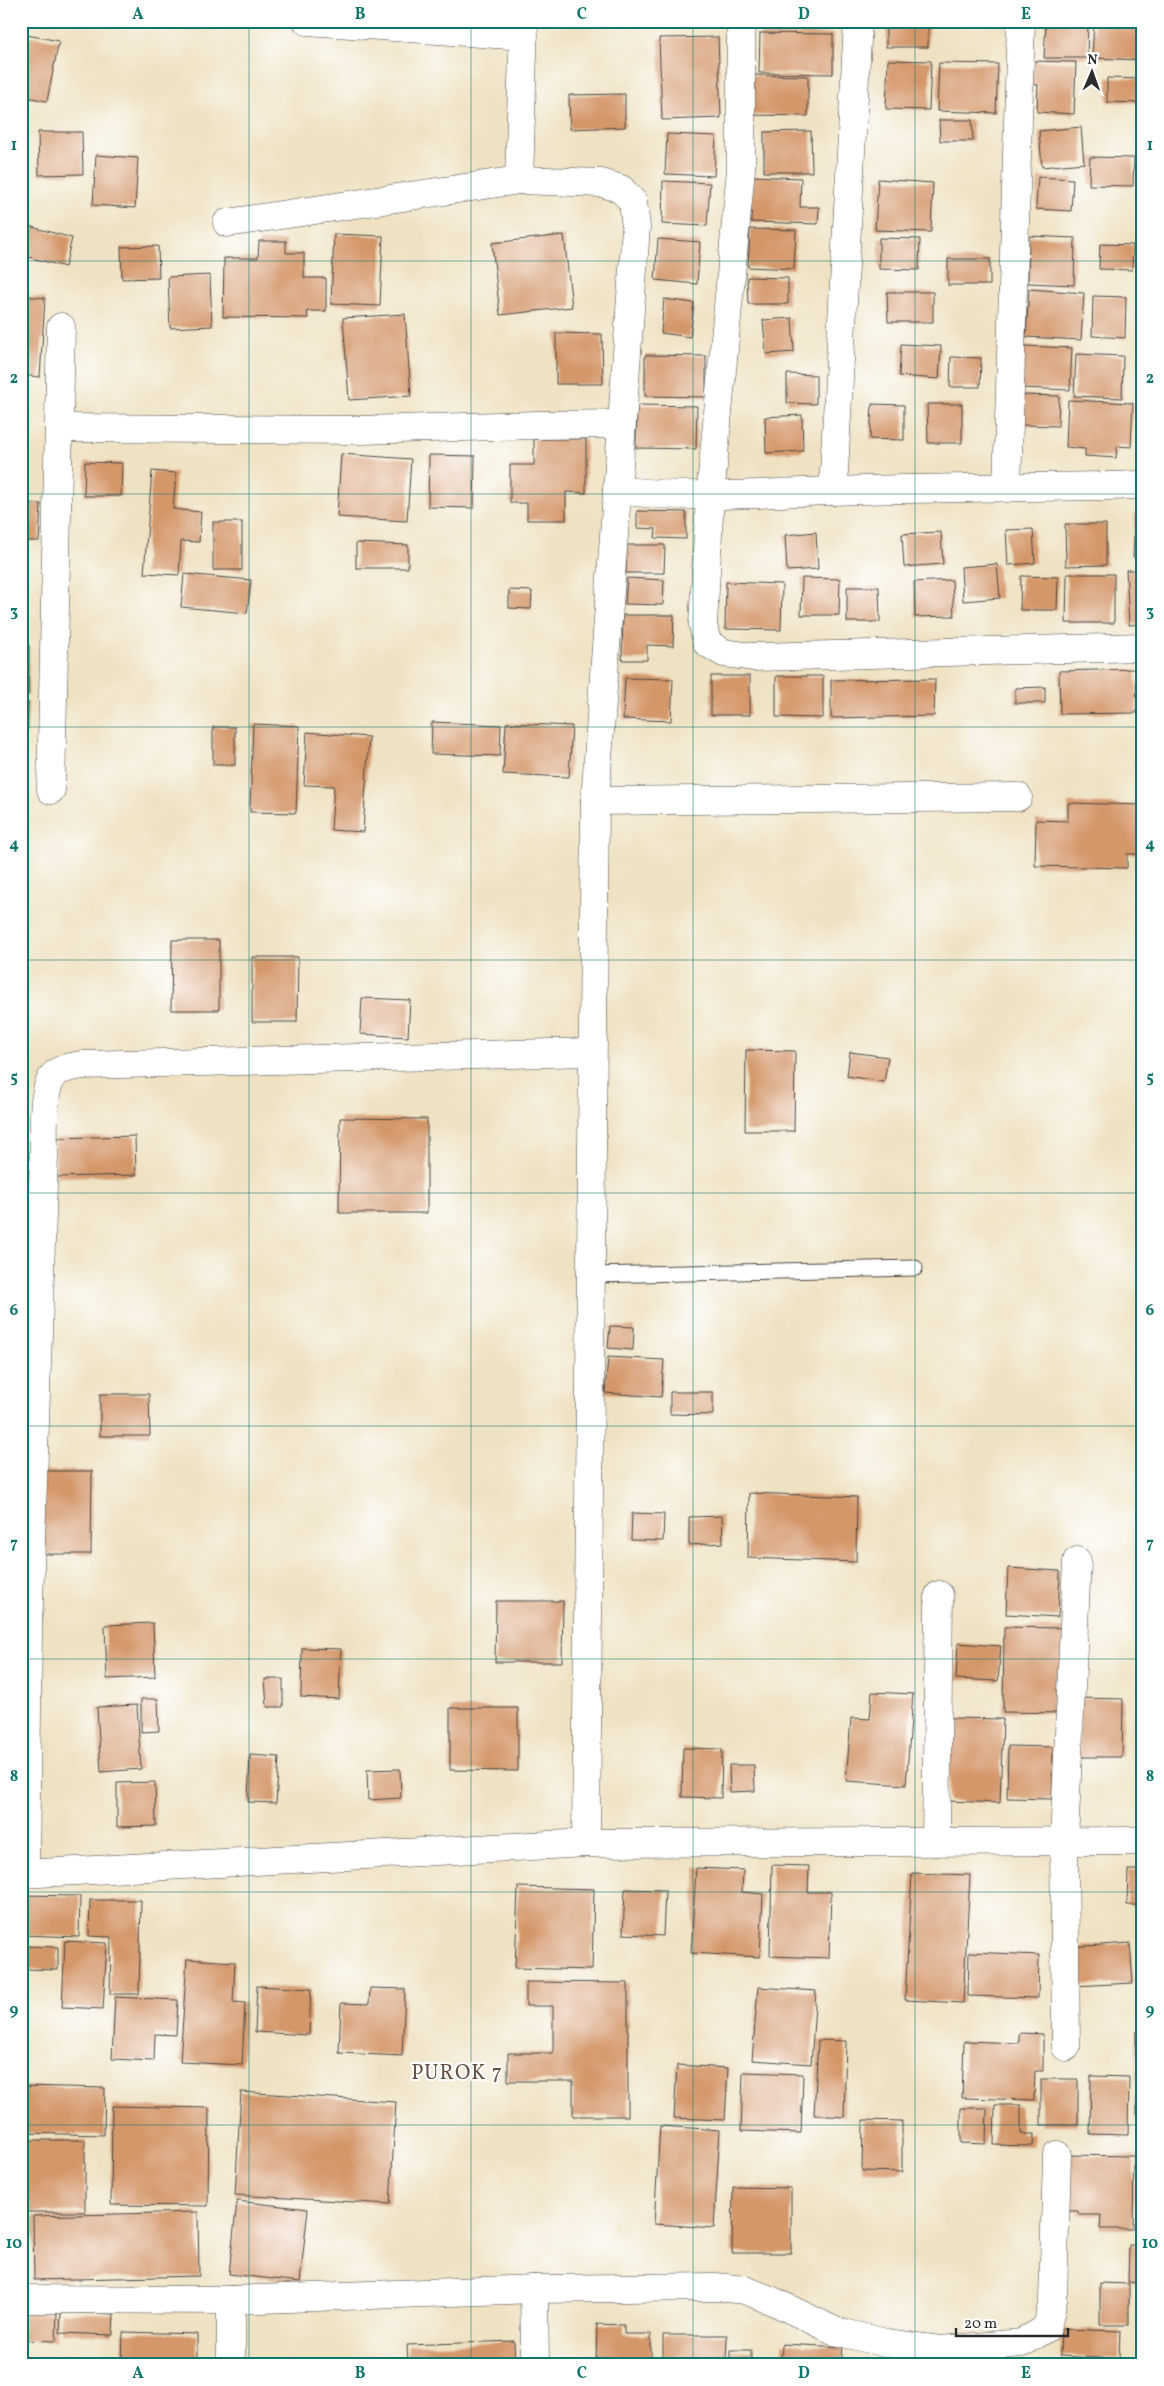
<svg xmlns="http://www.w3.org/2000/svg" width="1164" height="2386" font-family="Vollkorn,serif">
<rect width="100%" height="100%" fill="#fff"/>
<filter id="ink" filterUnits="userSpaceOnUse"><feTurbulence type="fractalNoise" baseFrequency=".02" numOctaves="2"/><feDisplacementMap in="SourceGraphic" scale="10" xChannelSelector="R" yChannelSelector="G"/><feConvolveMatrix kernelMatrix="1 2 1 2 8 2 1 2 1" color-interpolation-filters="sRGB"/></filter>
<filter id="wash" filterUnits="userSpaceOnUse"><feTurbulence type="fractalNoise" baseFrequency=".0096" numOctaves="4" result="noise"/><feDisplacementMap in="SourceGraphic" scale="20" xChannelSelector="R" yChannelSelector="G"/><feGaussianBlur stdDeviation="1.12" result="paint"/><feColorMatrix in="noise" values="0 0 0 0 0 0 0 0 0 0 0 0 0 0 0 0 0 1.4 0 .05"/><feComposite in="paint" operator="in"/></filter>
<g filter="url(#wash)">
<rect width="100%" height="100%" fill="#efe2c3"/>
<g id="blocks">
<g fill="#d4976a">
<path d="M783 21H811V24Z"/>
<rect x="886" y="21" width="42" height="26"/>
<path d="M1046 21 1088 22 1087 58H1044Z"/>
<path d="M1094 21H1143L1142 60 1092 58Z"/>
<path d="M760 33 833 34V74L759 73Z"/>
<path d="M21 34 59 41 47 101 21 96Z"/>
<path d="M718 37 721 118 662 120 659 38Z"/>
<path d="M888 60 931 61 929 110 886 109Z"/>
<path d="M1029 61 1076 62 1074 114 1037 112 1038 85 1028 84Z"/>
<path d="M939 63 998 64 996 113 937 111Z"/>
<path d="M750 75 808 76V116L750 115Z"/>
<path d="M1107 78 1143 79V103L1107 102Z"/>
<path d="M625 94V127L570 129 569 95Z"/>
<path d="M939 120H972L973 141H940Z"/>
<path d="M1081 127 1084 163 1042 167 1039 131Z"/>
<path d="M811 131 812 172H764V132Z"/>
<path d="M38 132H82L83 174 39 175Z"/>
<path d="M667 134 716 136 714 176 665 174Z"/>
<path d="M96 155 138 158 135 208 93 205Z"/>
<path d="M1090 157 1134 158 1133 186 1089 185Z"/>
<path d="M752 176 801 178 800 207H819L818 224 751 222Z"/>
<path d="M1038 177 1073 179 1071 211 1036 209Z"/>
<path d="M878 179 933 183 931 232 875 230Z"/>
<path d="M663 181 710 183 707 226 662 224Z"/>
<path d="M25 225 72 238 65 267 21 255V238Z"/>
<path d="M750 229 796 230 794 269 748 267Z"/>
<path d="M334 234 383 236 380 306 331 304Z"/>
<path d="M564 235 572 307 500 315 492 243Z"/>
<path d="M1029 236 1075 238 1074 285 1028 283Z"/>
<path d="M879 238 920 239 919 270 879 269Z"/>
<path d="M658 239 700 242 697 284 655 280Z"/>
<path d="M259 241H286V253H304V278H326V311H307L308 318 223 317 224 258H258Z"/>
<path d="M1100 244 1133 245 1132 270 1099 269Z"/>
<path d="M158 246 159 278 122 279 121 247Z"/>
<rect x="948" y="259" width="42" height="26"/>
<path d="M210 275 212 326 170 328 168 277Z"/>
<path d="M747 277 788 278V304H748Z"/>
<path d="M1029 289 1084 293 1081 340 1026 337Z"/>
<path d="M887 292H933V322H888Z"/>
<path d="M21 296 45 298 40 377 21 375Z"/>
<path d="M1093 296 1126 297 1125 338 1092 336Z"/>
<path d="M664 299 694 303 690 337 661 333Z"/>
<path d="M405 314 411 396 349 400 343 318Z"/>
<path d="M792 318 794 352 766 354 763 320Z"/>
<path d="M556 333 602 334 603 384H556Z"/>
<path d="M901 344 941 346 939 379 899 376Z"/>
<path d="M1024 346 1072 348 1070 390 1021 388Z"/>
<path d="M1076 354 1123 356 1122 398 1074 396Z"/>
<path d="M645 355 706 356V397L645 396Z"/>
<path d="M951 357 981 358 980 387H950Z"/>
<path d="M787 374 816 375V404L787 403Z"/>
<path d="M1022 395 1059 396 1058 426 1021 425Z"/>
<path d="M1068 400 1133 403 1131 447 1117 446 1116 458 1085 456V449L1066 447Z"/>
<path d="M872 404 904 405V440L870 439Z"/>
<path d="M927 404H962V443H928Z"/>
<path d="M637 405 697 406 696 449 636 448Z"/>
<path d="M802 415 803 451 766 453 765 417Z"/>
<path d="M534 439H586V493L566 492V520H527V503H510V465H534Z"/>
<path d="M21 441H24L23 469H21Z"/>
<path d="M341 454 411 459 407 521 337 517Z"/>
<path d="M429 455 475 456 474 508 428 507Z"/>
<path d="M85 462 122 463 121 496H84Z"/>
<path d="M152 471 176 473 173 509 201 512 199 542 181 541 179 575 144 573Z"/>
<path d="M21 503 41 504 39 541H21Z"/>
<path d="M637 511 686 512V539L655 538 656 529 637 528Z"/>
<path d="M1135 512H1143V557H1133Z"/>
<rect x="213" y="522" width="29" height="48"/>
<path d="M1065 524H1106V565L1066 566Z"/>
<path d="M1033 529 1035 563 1008 565 1006 530Z"/>
<path d="M816 532 818 569 787 571 785 535Z"/>
<path d="M941 532 943 564 904 567 902 534Z"/>
<path d="M356 543 408 545V568H356Z"/>
<path d="M627 545H665L664 573H626Z"/>
<path d="M997 564 1000 598 963 601 961 567Z"/>
<path d="M1126 570H1143V624L1129 625Z"/>
<path d="M184 574 251 580 247 613 181 607Z"/>
<path d="M1067 574H1114V623H1066Z"/>
<path d="M1021 576 1058 577 1057 610H1020Z"/>
<path d="M627 578 664 580 663 605 625 604Z"/>
<path d="M802 578 840 579 839 615H801Z"/>
<path d="M952 580 954 616 915 617 914 582Z"/>
<path d="M726 582 782 584 781 630 725 629Z"/>
<path d="M847 587H879L880 622H847Z"/>
<path d="M509 590 532 591 531 609 509 608Z"/>
<path d="M623 615H674L673 646 647 645V660H622Z"/>
<path d="M21 645H29L28 695 21 694Z"/>
<path d="M1136 669 1137 713 1060 714 1059 671Z"/>
<rect x="711" y="676" width="39" height="39"/>
<path d="M776 676H823V718L776 717Z"/>
<path d="M625 678 673 679 671 721 623 719Z"/>
<path d="M935 679 934 716 831 718V680Z"/>
<path d="M1045 687V703H1015V688Z"/>
<path d="M21 702H28L27 733H21Z"/>
<path d="M432 722 501 725 500 756 431 754Z"/>
<path d="M506 723 572 726 569 777 503 774Z"/>
<path d="M253 724 299 726 296 813 250 812Z"/>
<rect x="213" y="727" width="22" height="38"/>
<path d="M307 732 369 737 363 832 331 830 334 786 304 785Z"/>
<path d="M21 745H25L23 781H21Z"/>
<path d="M1068 803 1143 805V854H1127V868L1035 866 1036 820 1068 821Z"/>
<path d="M172 940H219V1010H171Z"/>
<path d="M252 957H298L297 1022H252Z"/>
<path d="M362 998 410 1000 408 1037 360 1034Z"/>
<path d="M746 1050 795 1051 794 1131H745Z"/>
<path d="M850 1052 888 1057 884 1082 847 1076Z"/>
<path d="M340 1118 427 1119V1213H339Z"/>
<path d="M135 1136 136 1175 56 1177 55 1138Z"/>
<path d="M610 1326 634 1327 633 1350 608 1348Z"/>
<path d="M608 1357 664 1360 661 1397 605 1393Z"/>
<path d="M670 1392H713V1415L670 1414Z"/>
<path d="M100 1394H149L150 1436H100Z"/>
<path d="M42 1471H92L91 1554H41Z"/>
<path d="M749 1493 857 1497 856 1562 748 1558Z"/>
<path d="M632 1513 664 1514 663 1541 631 1540Z"/>
<path d="M722 1516 723 1543 689 1545V1517Z"/>
<path d="M1008 1568 1060 1571 1058 1617 1006 1614Z"/>
<path d="M496 1601H563L562 1662H495Z"/>
<path d="M153 1623 155 1677 107 1679 105 1625Z"/>
<path d="M1004 1627 1064 1628 1062 1713 1003 1712Z"/>
<path d="M958 1643 1001 1646 998 1681 956 1679Z"/>
<path d="M302 1648 341 1649 339 1699 301 1697Z"/>
<path d="M265 1679H283V1707H267Z"/>
<path d="M872 1692 913 1694 906 1785 846 1781 851 1718 870 1719Z"/>
<path d="M1079 1698 1123 1699 1122 1757H1079Z"/>
<path d="M141 1699H158L159 1731 141 1732Z"/>
<path d="M137 1705 141 1769 101 1772 97 1707Z"/>
<path d="M450 1708H518V1771L450 1770Z"/>
<path d="M951 1718 1003 1719 1000 1803 948 1801Z"/>
<path d="M1008 1746 1053 1747 1052 1799 1007 1798Z"/>
<path d="M683 1748 722 1749 721 1798 682 1797Z"/>
<path d="M250 1755 279 1757 276 1803 248 1802Z"/>
<path d="M729 1765H754L755 1791 730 1792Z"/>
<path d="M400 1769 401 1798 368 1800 367 1770Z"/>
<path d="M155 1782 156 1826 117 1827V1783Z"/>
<path d="M772 1865 809 1866 808 1892H831L829 1958 770 1956Z"/>
<path d="M696 1868 743 1870 742 1892 763 1894 760 1957 691 1953Z"/>
<path d="M1128 1870H1143V1905H1127Z"/>
<path d="M912 1873 970 1875 963 2003 905 2000Z"/>
<path d="M518 1887 594 1889 592 1970 515 1968Z"/>
<path d="M625 1889 665 1890 663 1936 623 1934Z"/>
<path d="M21 1895 80 1896 79 1937 21 1935Z"/>
<path d="M90 1900H141L139 1994H110L111 1937 89 1936Z"/>
<path d="M65 1941 107 1943 103 2009 62 2007Z"/>
<path d="M1130 1943 1133 1983 1074 1986 1071 1947Z"/>
<path d="M23 1946 58 1947V1970L23 1969Z"/>
<path d="M969 1952 1039 1955 1038 1998 968 1996Z"/>
<path d="M187 1959 235 1962 233 2002 245 2003 242 2065 180 2062Z"/>
<path d="M526 1982 628 1983V2116H573V2081H508V2053H553V2006H526Z"/>
<path d="M257 1986 311 1989 309 2035 255 2032Z"/>
<path d="M758 1987 816 1991 811 2064 752 2060Z"/>
<path d="M370 1988 405 1989 402 2056 339 2053 341 2003 369 2004Z"/>
<path d="M115 1997 178 2000 176 2035 155 2034 154 2061 112 2059Z"/>
<path d="M1136 2032H1143V2115H1137Z"/>
<path d="M1019 2033 1043 2034V2071H1035L1034 2100 962 2098 964 2041 1019 2043Z"/>
<path d="M818 2040 846 2041 844 2117 814 2115Z"/>
<path d="M677 2065 728 2068 725 2120 674 2118Z"/>
<path d="M743 2072 803 2074 801 2133 741 2131Z"/>
<path d="M1091 2076 1129 2077 1128 2135 1090 2134Z"/>
<rect x="1041" y="2079" width="37" height="46"/>
<path d="M23 2086 105 2088 104 2135 22 2133Z"/>
<path d="M241 2092 396 2102 390 2204 235 2195Z"/>
<path d="M995 2105H1021V2134H1034L1033 2146 994 2145Z"/>
<path d="M112 2106 209 2108 208 2206 111 2205Z"/>
<path d="M961 2108H987L986 2144 961 2143Z"/>
<path d="M863 2120 902 2121V2172L862 2171Z"/>
<path d="M660 2126 720 2130 714 2228 654 2224Z"/>
<rect x="21" y="2140" width="64" height="72"/>
<path d="M1062 2155 1134 2156 1133 2229H1100L1101 2215H1079L1078 2211H1062Z"/>
<path d="M733 2187 791 2188V2253H732Z"/>
<path d="M237 2201 308 2209 300 2282 229 2274Z"/>
<path d="M198 2212 199 2276 34 2280 33 2216Z"/>
<path d="M1129 2245H1143V2283L1128 2282Z"/>
<path d="M1100 2283 1129 2284V2325H1100Z"/>
<path d="M21 2311 57 2313 56 2341 21 2340Z"/>
<path d="M61 2312 114 2314 113 2335 60 2333Z"/>
<path d="M597 2324 624 2325V2334H651V2365H596Z"/>
<path d="M1061 2329 1120 2331 1119 2359 1060 2356Z"/>
<path d="M123 2332 197 2334V2365H122Z"/>
<path d="M663 2335H727L726 2365H663Z"/>
<path d="M514 2341 515 2365H408L407 2345Z"/>
<path d="M782 2344 843 2347 841 2365H781Z"/>
<rect x="730" y="2350" width="21" height="15"/>
</g>
</g>
</g>
<g filter="url(#ink)">
<use href="#blocks" fill-opacity="0" stroke="#484642" stroke-width="1"/>
<g fill="none" stroke-linecap="round" stroke-linejoin="round">
<defs>
<path id="lane" d="M591 1275 915 1268"/>
<g id="street">
<path d="M307 21 524 36"/>
<path d="M741 21V169L710 497 703 625 707 643 724 653 753 657 1143 647"/>
<path d="M519 180 524 21"/>
<path d="M227 223 519 180 602 183 621 189 633 202 636 227 595 801 586 1843"/>
<path d="M60 428 362 430 537 425 622 424"/>
<path d="M1007 488 1021 21"/>
<path d="M617 490C692 500 757 493 832 491 936 487 1039 488 1143 485"/>
<path d="M833 491 858 21"/>
<path d="M51 790 61 327"/>
<path d="M595 801 1018 797"/>
<path d="M936 1842 939 1595"/>
<path d="M25 1874 28 1631 44 1155C44 1135 41 1092 53 1076 59 1068 72 1067 82 1065L591 1052"/>
<path d="M1066 2047 1064 1841 1077 1561"/>
<path d="M534 2289 535 2365"/>
<path d="M21 2299 231 2300 534 2289 716 2287 745 2290 775 2302 835 2331 886 2343 940 2350 1022 2343 1047 2328 1053 2300 1057 2155"/>
<path d="M231 2300V2365"/>
</g>
<path id="secondary" d="M21 1874 586 1843 1143 1841"/>
</defs>
<use href="#lane" stroke="#484642" stroke-width="17"/>
<use href="#street" stroke="#484642" stroke-width="29"/>
<use href="#secondary" stroke="#484642" stroke-width="29"/>
<use href="#lane" stroke="#fff" stroke-width="15"/>
<use href="#street" stroke="#fff" stroke-width="28"/>
<use href="#secondary" stroke="#fff" stroke-width="28"/>
</g>
</g>
<path fill="none" stroke="#0f766e" stroke-width="1" stroke-opacity="0.55" d="M249 21V2365M471 21V2365M693 21V2365M915 21V2365M21 261H1143M21 494H1143M21 727H1143M21 960H1143M21 1193H1143M21 1426H1143M21 1659H1143M21 1892H1143M21 2125H1143"/>
<g text-anchor="middle" stroke-width="4.5" stroke-linejoin="round" paint-order="stroke">
<g font-size="21" letter-spacing="1" fill="#665141" stroke="#fff">
<text x="457" y="2079">PUROK 7</text>
</g>
</g>
<rect width="1164" height="2386" fill="none" stroke="#fff" stroke-width="55"/>
<g transform="translate(1092 72) rotate(2)" stroke="#ffffff" stroke-width="4" paint-order="stroke">
<path d="M0-4L9 19L0 12L-9 19Z" fill="#2b2b2b"/>
<text y="-8" font-size="14" font-weight="bold" text-anchor="middle" fill="#2b2b2b">N</text>
</g>
<path d="M956 2328v8h112v-8" fill="none" stroke="#2b2b2b" stroke-width="2.5"/>
<text x="964" y="2328" font-size="15" fill="#2b2b2b" stroke="#ffffff" stroke-width="4" paint-order="stroke">20 m</text>
<rect x="28" y="28" width="1108" height="2330" fill="none" stroke="#0f766e" stroke-width="2"/>
<g font-size="16" text-anchor="middle" font-weight="bold" fill="#0f766e">
<text x="138" y="19">A</text>
<text x="360" y="19">B</text>
<text x="582" y="19">C</text>
<text x="804" y="19">D</text>
<text x="1026" y="19">E</text>
<text x="14" y="150">1</text>
<text x="1150" y="150">1</text>
<text x="14" y="383">2</text>
<text x="1150" y="383">2</text>
<text x="14" y="616">3</text>
<text x="1150" y="616">3</text>
<text x="14" y="849">4</text>
<text x="1150" y="849">4</text>
<text x="14" y="1082">5</text>
<text x="1150" y="1082">5</text>
<text x="14" y="1315">6</text>
<text x="1150" y="1315">6</text>
<text x="14" y="1548">7</text>
<text x="1150" y="1548">7</text>
<text x="14" y="1781">8</text>
<text x="1150" y="1781">8</text>
<text x="14" y="2015">9</text>
<text x="1150" y="2015">9</text>
<text x="14" y="2248">10</text>
<text x="1150" y="2248">10</text>
<text x="138" y="2378">A</text>
<text x="360" y="2378">B</text>
<text x="582" y="2378">C</text>
<text x="804" y="2378">D</text>
<text x="1026" y="2378">E</text>
</g>
</svg>
